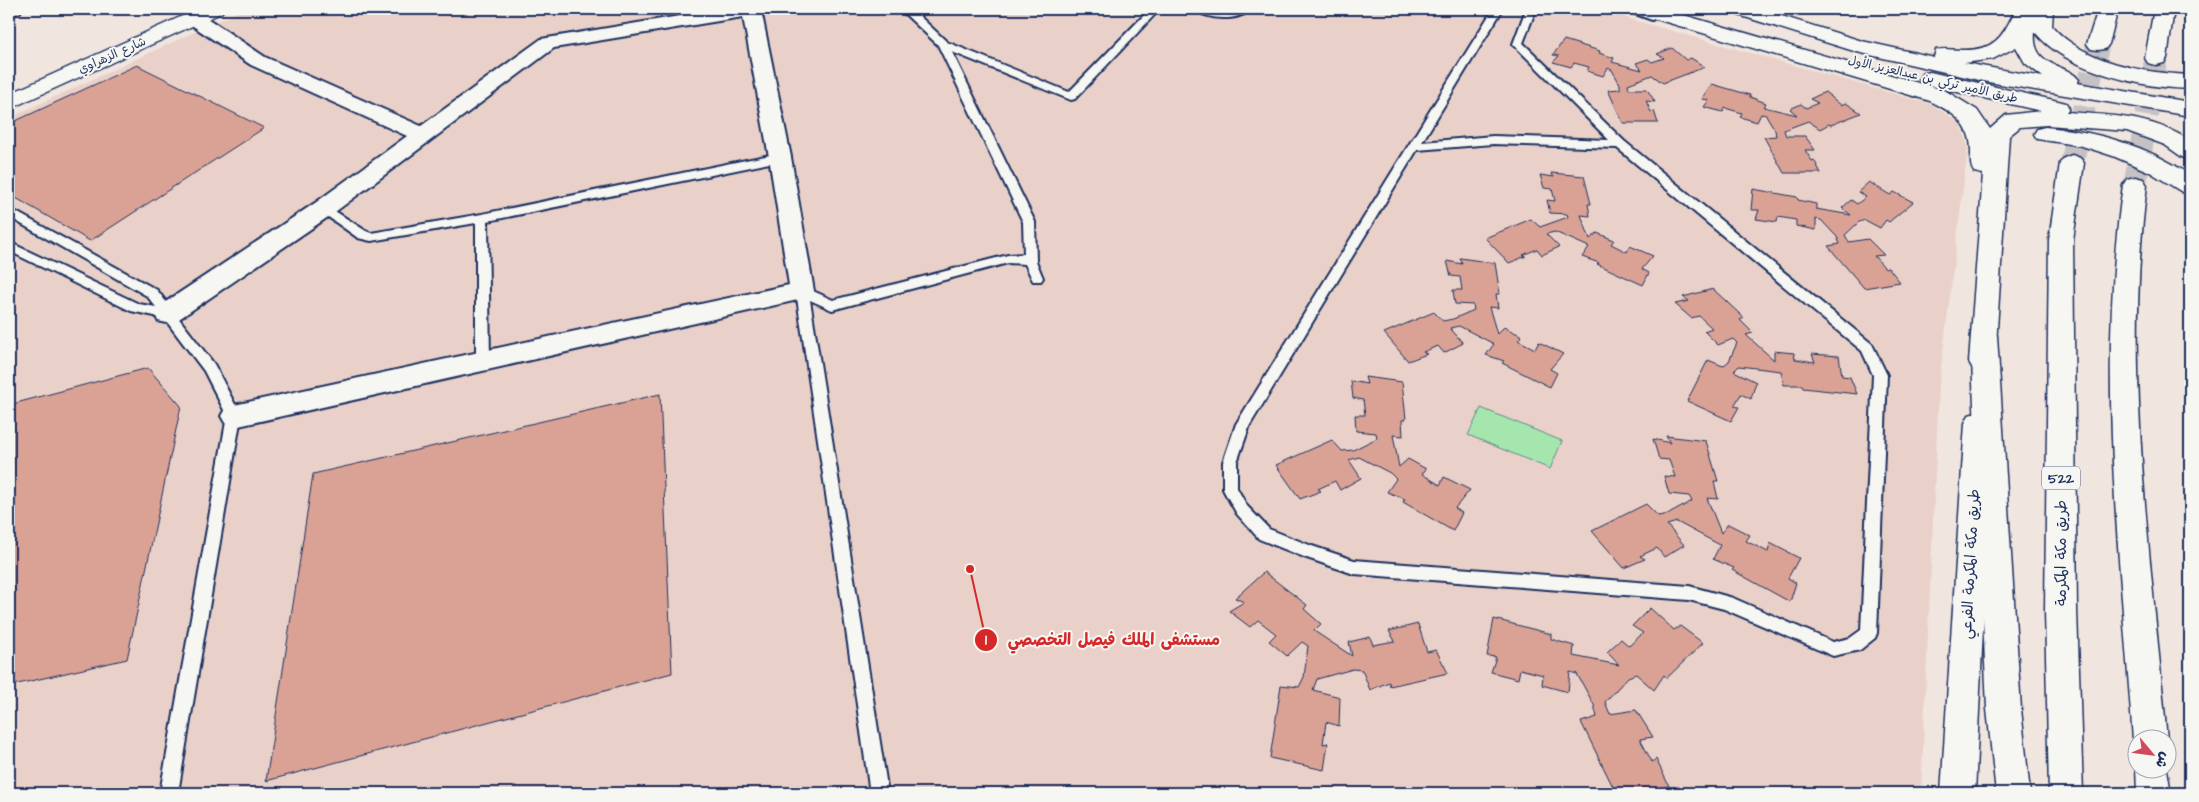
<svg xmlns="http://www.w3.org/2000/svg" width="2199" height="802" font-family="'Architects Daughter','Playpen Sans Arabic',sans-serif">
<rect width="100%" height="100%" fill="#f0e5df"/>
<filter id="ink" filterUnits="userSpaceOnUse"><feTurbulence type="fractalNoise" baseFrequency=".02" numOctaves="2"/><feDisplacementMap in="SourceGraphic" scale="10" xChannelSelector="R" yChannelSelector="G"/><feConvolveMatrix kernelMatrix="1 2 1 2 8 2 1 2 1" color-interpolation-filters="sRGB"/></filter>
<g filter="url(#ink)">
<path fill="#e9d1c9" d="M244 9H1606L1630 19 1930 104 1961 123 1968 147 1939 385 1921 793H9V118Z"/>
<path fill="#a5e6ae" stroke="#608a86" d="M1481 408 1562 441 1550 469 1468 435Z"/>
<g fill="#daa295" stroke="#1b2f5e">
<path d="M1812 9H1836V15Z"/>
<path d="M1564 40 1600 51 1599 53 1614 58 1612 62 1642 70 1636 63 1648 59 1652 62 1664 58 1657 54 1672 48 1686 60 1691 58 1705 67 1663 83 1652 75 1628 84 1629 89H1647L1655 102 1646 101 1651 112 1654 111 1658 123H1623L1608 90 1620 89V84L1612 70 1608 68 1603 76 1587 71 1589 67 1574 63 1571 67 1553 62 1559 56 1553 55Z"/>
<path d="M137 65 264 128 90 241 9 194V124Z"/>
<path d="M1712 84 1750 95V97L1766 103 1764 107 1797 115 1790 109 1801 104 1806 108 1818 103 1810 99 1825 92 1841 105 1846 103 1861 113 1831 125 1829 124 1820 129 1808 121 1784 130 1786 136H1805L1815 150H1805L1812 161 1814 160 1821 173H1784L1764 137 1776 136 1775 130 1766 115 1761 114 1757 122 1740 117 1742 113 1725 108 1723 112 1704 107 1709 100 1702 99Z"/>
<path d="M1551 173 1584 176 1591 204H1588L1590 216 1581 215 1590 239 1597 233 1614 240 1611 244 1627 252 1630 246 1653 256 1642 269 1649 273 1643 285 1597 264 1599 263 1582 257 1589 247 1555 232 1546 234 1559 247 1542 255 1537 249 1523 255 1526 256 1509 263 1485 238 1531 219 1540 227 1568 217 1567 214 1550 213 1547 200 1555 201 1552 189 1544 188 1540 175 1554 177Z"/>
<path d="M1869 182 1890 195 1894 192 1913 202 1889 222 1886 220 1880 228 1865 220 1859 222 1845 235 1849 242 1868 239 1884 255 1874 256 1885 268 1888 267 1900 282 1864 288 1828 246 1840 244 1837 237 1821 220 1816 219V230L1796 226V220L1778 217 1777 222 1756 219 1759 210H1751L1753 189 1797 197 1798 200 1816 204V209L1851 215 1842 208 1851 200 1857 204 1866 197 1858 192Z"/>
<path d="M1460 258 1495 263 1500 294H1496L1498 308 1489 307 1497 334 1504 327 1522 336 1518 340 1535 349 1539 342 1563 354 1550 369 1557 373 1550 387 1502 363 1504 361 1486 355 1494 344 1459 326 1450 328 1463 343 1444 353 1438 346 1423 352 1427 354 1408 361 1384 333 1434 312 1443 321 1453 319 1474 310 1473 305 1455 304 1453 290H1462L1460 277 1451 276 1447 261 1462 264Z"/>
<path d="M1713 289 1744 318 1740 320 1753 333 1746 335 1774 360V351L1794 353 1795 359 1815 362 1812 354 1839 356 1842 376 1850 377 1857 394 1803 388 1802 385H1784L1781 371 1739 366 1734 371 1756 382 1751 399 1741 394 1734 406 1739 407 1731 421 1687 401 1708 360 1723 366 1729 361 1737 343 1733 339 1718 345 1704 331 1712 328 1699 316 1691 318 1675 304 1689 301 1683 297Z"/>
<path d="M148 368 181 406 127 659 9 686V411L16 403Z"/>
<path d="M1365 377 1402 382 1406 419 1402 420 1403 436 1393 435 1399 467 1408 459 1426 469 1422 474 1440 485 1444 477 1470 490 1455 508 1462 513 1453 531 1403 502 1405 499 1387 492 1396 479 1390 473 1359 457 1349 460 1361 478 1340 490 1335 481 1318 489 1321 491 1300 499 1276 465 1332 440 1342 451 1353 450 1377 438 1376 433 1356 431 1355 415H1365L1363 400 1353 398 1351 381 1367 384Z"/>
<path d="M660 394 672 673 266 781 313 474Z"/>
<path d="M1666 436 1706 441 1718 481H1714L1718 499 1707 498 1721 533 1728 524 1750 535 1746 541 1768 552 1770 543 1799 558 1788 578 1796 583 1790 602 1732 570 1734 568 1713 559 1720 545 1677 522 1667 525 1684 545 1664 557 1657 548 1640 556 1645 559 1624 568 1592 531 1646 504 1658 516 1669 514 1692 501 1689 496 1669 494 1664 476 1675 477 1669 460 1659 459 1653 439 1670 443Z"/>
<path d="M1264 572 1307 605 1304 609 1321 624 1314 631 1352 656 1349 642 1370 637 1373 645 1395 641 1389 631 1418 624 1427 652 1436 650 1448 673 1390 686 1389 682 1370 690 1362 670 1353 669 1317 679 1313 690 1340 697 1339 726 1326 722 1323 744 1328 743 1324 770 1270 758 1281 685 1299 687 1304 677 1308 646 1302 642 1287 656 1269 641 1276 634 1258 620 1250 627 1229 611 1244 602 1235 598Z"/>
<path d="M1650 608 1674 630 1680 626 1703 643 1667 678 1664 675 1654 690 1636 674 1628 677 1605 702 1610 714 1636 710 1653 737 1640 739 1652 762 1656 759 1669 786 1640 793H1616L1581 722 1597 717 1594 705 1577 674 1570 672 1568 692 1542 685 1543 675 1520 669 1518 679 1491 672 1496 657 1487 656 1494 619 1551 634V639L1574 646 1573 656 1619 665 1607 652 1621 639 1629 646 1643 633 1632 626Z"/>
</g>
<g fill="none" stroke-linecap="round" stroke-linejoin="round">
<g stroke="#c5c1c5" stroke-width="23" stroke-dasharray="23 12" stroke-linecap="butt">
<path d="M2072 163 2098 44"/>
<path d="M2135 185 2156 58"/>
</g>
<defs>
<g id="lane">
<path d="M896 9 913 10 947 42 1069 92 1150 9H1160L1075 99 1071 100 952 52 1035 222 1036 261 1043 278 1041 281H1033L1025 264 1008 263 832 310 810 300 888 793H870L796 291 802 286 833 300 1008 255 1024 254 1023 222 938 45 905 14Z"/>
<path d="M1195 9 1216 11 1250 9C1240 22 1206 20 1195 9Z"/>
<path d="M1493 9H1503L1422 142 1493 136 1609 140 1513 44 1526 9H1536L1523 43 1624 141 1872 344 1887 375 1877 633 1875 638 1860 650 1833 656 1724 609 1689 600 1354 574 1304 557 1259 539 1237 514 1225 493 1223 489V462L1236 424ZM1493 144 1617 148 1862 351 1873 375 1861 630 1850 638 1833 642 1733 598 1689 586 1354 560 1312 546 1269 529 1247 506 1237 488V462L1250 425 1417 150Z"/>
<path d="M1622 9H1637L1657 17 1652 20Z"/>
<path d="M780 153 784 154V160L488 221 490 361 483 366 476 361V223L371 241 358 238 317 209 319 206H327L366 231 371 233 482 214Z"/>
<path d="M9 208 157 290 214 364 241 416 178 793H160L227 416 204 371 164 318 131 311 9 251V242L139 304 156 307 147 296 9 217Z"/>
</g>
<g id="street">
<path d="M9 9H22L19 13 9 16Z"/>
<path d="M722 9 761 10 791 157 814 291 811 297 234 427 225 423 221 416 225 409 234 405 789 285 769 157 743 17 554 48 331 215 176 321 167 323 158 321 155 314 158 307 315 203 407 136 251 65 187 22 184 18 187 14H201L265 57 421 126 541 39Z"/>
</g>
<path id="secondary" d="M198 9H224L221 13 9 109V94Z"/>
<g id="primary">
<path d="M1633 9H1663L1946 91 1977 110 1990 129 2006 115 2041 111 1922 84 1919 79 1922 74 1930 72 2058 101 2066 103 2069 108 2066 112C2109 115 2154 116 2190 141V160L2182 157 2165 145 2127 131 2047 125 2020 127 2009 136 1995 362 1991 369 1982 372 1973 369 1969 362 1983 174 1974 172C1970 166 1971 161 1971 153 1972 124 1954 113 1930 101L1636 13Z"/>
<path d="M1729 9H1759L1862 41 1934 57 1936 50C1945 48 1952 50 1960 50 1996 51 2002 37 2016 9H2053L2052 26C2084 63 2145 73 2190 75V89C2143 88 2066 71 2035 32 2031 69 2068 63 2079 80L2077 83 2190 102V116L1988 82 1857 52 1732 13ZM2016 47 2025 63 2043 77 1964 63 1993 59Z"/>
<path d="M2045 127C2096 131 2148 146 2190 175V194L2182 192 2150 172 2113 156 2082 146 2037 139 2034 134 2037 129Z"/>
<path d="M1979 412 1989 415 1993 423 1975 793H1941L1965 423 1969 415Z"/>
</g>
<g id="highway">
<path d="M2098 9H2118L2109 44 2105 49 2098 50 2091 49 2087 44Z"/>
<path d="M2154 9H2174L2167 58 2164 63 2156 65 2148 63 2145 58Z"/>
<path d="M2072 155 2080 158 2084 163 2073 240 2077 610 2083 793H2049L2045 610 2049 240 2060 163 2064 158Z"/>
<path d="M2135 177 2143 179 2147 185C2123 369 2151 556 2167 740H2136V748L2133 740C2120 556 2096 368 2123 185L2127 179Z"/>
<path d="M1984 326 1993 329 1997 336 2021 709 2030 793H1996L1987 709 1971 336 1975 329Z"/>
<path d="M2166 764 2171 793H2137L2136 766V770H2166Z"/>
</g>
</defs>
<use href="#lane" stroke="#1b2f5e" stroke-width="4"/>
<use href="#street" stroke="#1b2f5e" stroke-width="4"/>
<use href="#secondary" stroke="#1b2f5e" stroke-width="3"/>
<use href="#primary" stroke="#1b2f5e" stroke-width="3"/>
<use href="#highway" stroke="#1b2f5e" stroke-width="3"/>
<use href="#lane" fill="#f6f6f2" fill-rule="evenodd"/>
<use href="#street" fill="#f6f6f2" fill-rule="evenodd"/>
<use href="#secondary" fill="#f6f6f2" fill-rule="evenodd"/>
<use href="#primary" fill="#f6f6f2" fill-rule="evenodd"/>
<use href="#highway" fill="#f6f6f2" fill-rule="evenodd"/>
</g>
</g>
<g text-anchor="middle" stroke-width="4" stroke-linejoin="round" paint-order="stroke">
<g font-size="12" fill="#1b2f5e" stroke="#f6f6f2">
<text transform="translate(112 55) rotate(-24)" y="4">شارع الزهراوي</text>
<text transform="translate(1933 79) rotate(13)" y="4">طريق الأمير تركي بن عبدالعزيز الأول</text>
</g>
<rect fill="#f6f6f2" stroke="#5d6b8a" stroke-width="1" x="2042" y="466.5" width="38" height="23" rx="4"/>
<g font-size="14" font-weight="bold" fill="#1b2f5e">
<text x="2061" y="483">522</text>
</g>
<g font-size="15" fill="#1b2f5e" stroke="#f6f6f2">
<text transform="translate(2061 553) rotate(-90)" y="5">طريق مكة المكرمة</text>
<text transform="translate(1970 564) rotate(-87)" y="5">طريق مكة المكرمة الفرعي</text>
</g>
</g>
<path fill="none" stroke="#d62828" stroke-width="2" d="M970 569L986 640"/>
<g fill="#d62828" stroke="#f6f6f2" stroke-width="2">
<circle cx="970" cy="569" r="5"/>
<circle cx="986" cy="640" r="12"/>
</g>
<g font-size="15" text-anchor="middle" font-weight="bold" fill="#fff">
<text x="986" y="645">1</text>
</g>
<g font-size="16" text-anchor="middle" font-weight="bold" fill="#d62828" stroke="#f6f6f2" stroke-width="4" stroke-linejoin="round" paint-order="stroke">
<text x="1114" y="645">مستشفى الملك فيصل التخصصي</text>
</g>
<rect width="2199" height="802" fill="none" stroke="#f6f6f2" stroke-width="30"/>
<rect x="15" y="15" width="2169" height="772" fill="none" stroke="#1b2f5e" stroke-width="2" filter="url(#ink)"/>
<g transform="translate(2152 754) rotate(119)"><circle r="24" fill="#f6f6f2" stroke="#9ea6b7"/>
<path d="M0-4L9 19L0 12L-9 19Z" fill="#d1495b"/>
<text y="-8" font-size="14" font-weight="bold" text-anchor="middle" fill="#1b2f5e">ش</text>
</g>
</svg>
